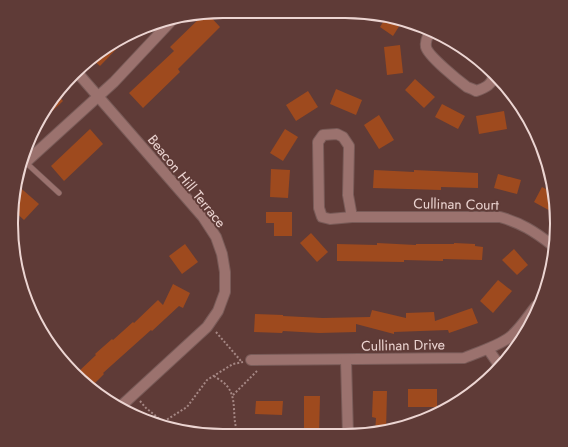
<svg xmlns="http://www.w3.org/2000/svg" width="568" height="447" font-family="Jost,sans-serif">
<rect width="100%" height="100%" fill="#5f3b37"/>
<g fill="#9e4a1e">
<path d="M205 13H207L220 27 178 69 180 72 143 108 129 93 174 51 170 47Z"/>
<path d="M386 17 403 20 393 36 380 27Z"/>
<path d="M124 37 126 39 100 66 92 59 117 39Z"/>
<path d="M400 45 403 73 387 75 384 47Z"/>
<path d="M415 79 435 97 424 108 405 90Z"/>
<path d="M336 89 362 100 356 115 330 104Z"/>
<path d="M308 91 318 107 296 121 286 105Z"/>
<path d="M57 94 63 101 45 118 41 115Z"/>
<path d="M442 104 465 116 458 129 435 117Z"/>
<path d="M504 111 507 129 479 134 476 116Z"/>
<path d="M379 115 394 140 379 149 364 125Z"/>
<path d="M90 129 103 144 64 181 51 166Z"/>
<path d="M285 129 298 137 283 161 270 153Z"/>
<path d="M271 169 290 170 288 198 270 197Z"/>
<path d="M374 170 414 172V170L478 173V188L441 187V190L373 188Z"/>
<path d="M498 174 521 180 517 194 494 188Z"/>
<path d="M16 184 39 204 24 220 13 210Z"/>
<path d="M542 187 555 194 554 213 534 202Z"/>
<path d="M266 212H292V236H274V223H266Z"/>
<path d="M311 233 328 252 317 262 300 243Z"/>
<path d="M377 243 416 245V244H454V243L475 244V246L483 247 482 260 443 259V261L404 260V262L337 261V244L377 245Z"/>
<path d="M185 244 198 262 182 274 169 256Z"/>
<path d="M514 249 528 265 517 275 502 260Z"/>
<path d="M498 280 512 291 493 313 480 301Z"/>
<path d="M173 284 190 293 183 308 179 306 152 331 151 330 103 373 104 374 90 388 77 373 96 355 95 354 112 339 113 340 133 322 134 323 158 300 163 305Z"/>
<path d="M472 308 478 323 449 333 448 330 394 332V334L356 324V332L319 333 283 331 282 333 254 332 255 314 283 315V316L323 318 370 317 372 310 406 318V313L434 312 435 321Z"/>
<rect x="408" y="389" width="29" height="18"/>
<path d="M373 391H387L386 431 375 433 376 418 372 417Z"/>
<path d="M304 396H320L319 435 304 434Z"/>
<path d="M256 401H283L282 415 255 414Z"/>
</g>
<g fill="none" stroke-linecap="round" stroke-linejoin="round">
<defs>
<path id="lane" d="M22 159 59 193"/>
<g id="street">
<path d="M430 32C427 37 425 41 426 47 428 56 459 81 467 87 470 88 473 89 476 91 485 88 494 84 493 74"/>
<path d="M76 71 203 217 216 237 222 254 225 272V292L218 311 207 327 120 407"/>
<path d="M26 162 114 82 175 17"/>
<path d="M352 217 348 195 349 146 343 137 337 134 323 135 318 142 319 208 322 217 330 219 352 217H500C521 223 534 231 552 245"/>
<path d="M488 349 499 365"/>
<path d="M251 360 464 358C479 352 498 346 510 337 521 328 528 316 536 306"/>
<path d="M346 360 348 435"/>
</g>
</defs>
<use href="#lane" stroke="#795b58" stroke-width="6"/>
<use href="#street" stroke="#795b58" stroke-width="12"/>
<g stroke="#a58784" stroke-width="2" stroke-dasharray="2 2" stroke-linecap="butt">
<path d="M216 332 241 361"/>
<path d="M214 376C218 379 224 382 227 386 238 399 231 418 238 433"/>
<path d="M233 395 257 371"/>
<path d="M140 401 146 408 163 422 187 407 207 380 233 364 243 362"/>
<path d="M163 422V426"/>
</g>
<use href="#lane" stroke="#9b726e" stroke-width="5"/>
<use href="#street" stroke="#9b726e" stroke-width="10"/>
</g>
<g text-anchor="middle" stroke-width="4" stroke-linejoin="round" paint-order="stroke">
<g font-size="14" fill="#ecd5d2" stroke="#5f3b37">
<text transform="translate(187 181) rotate(51)" y="5">Beacon Hill Terrace</text>
<text transform="translate(456 204) rotate(1)" y="5">Cullinan Court</text>
<text transform="translate(403 345) rotate(-1)" y="5">Cullinan Drive</text>
</g>
</g>
<path d="M0 0H568V447H0ZM223 18H345A205 205 0 0 1 550 223V224A205 205 0 0 1 345 429H223A205 205 0 0 1 18 224V223A205 205 0 0 1 223 18Z" fill="#5f3b37" fill-rule="evenodd"/>
<path fill="none" stroke="#ecd5d2" stroke-width="2" d="M223 18H345A205 205 0 0 1 550 223V224A205 205 0 0 1 345 429H223A205 205 0 0 1 18 224V223A205 205 0 0 1 223 18Z"/>
</svg>
